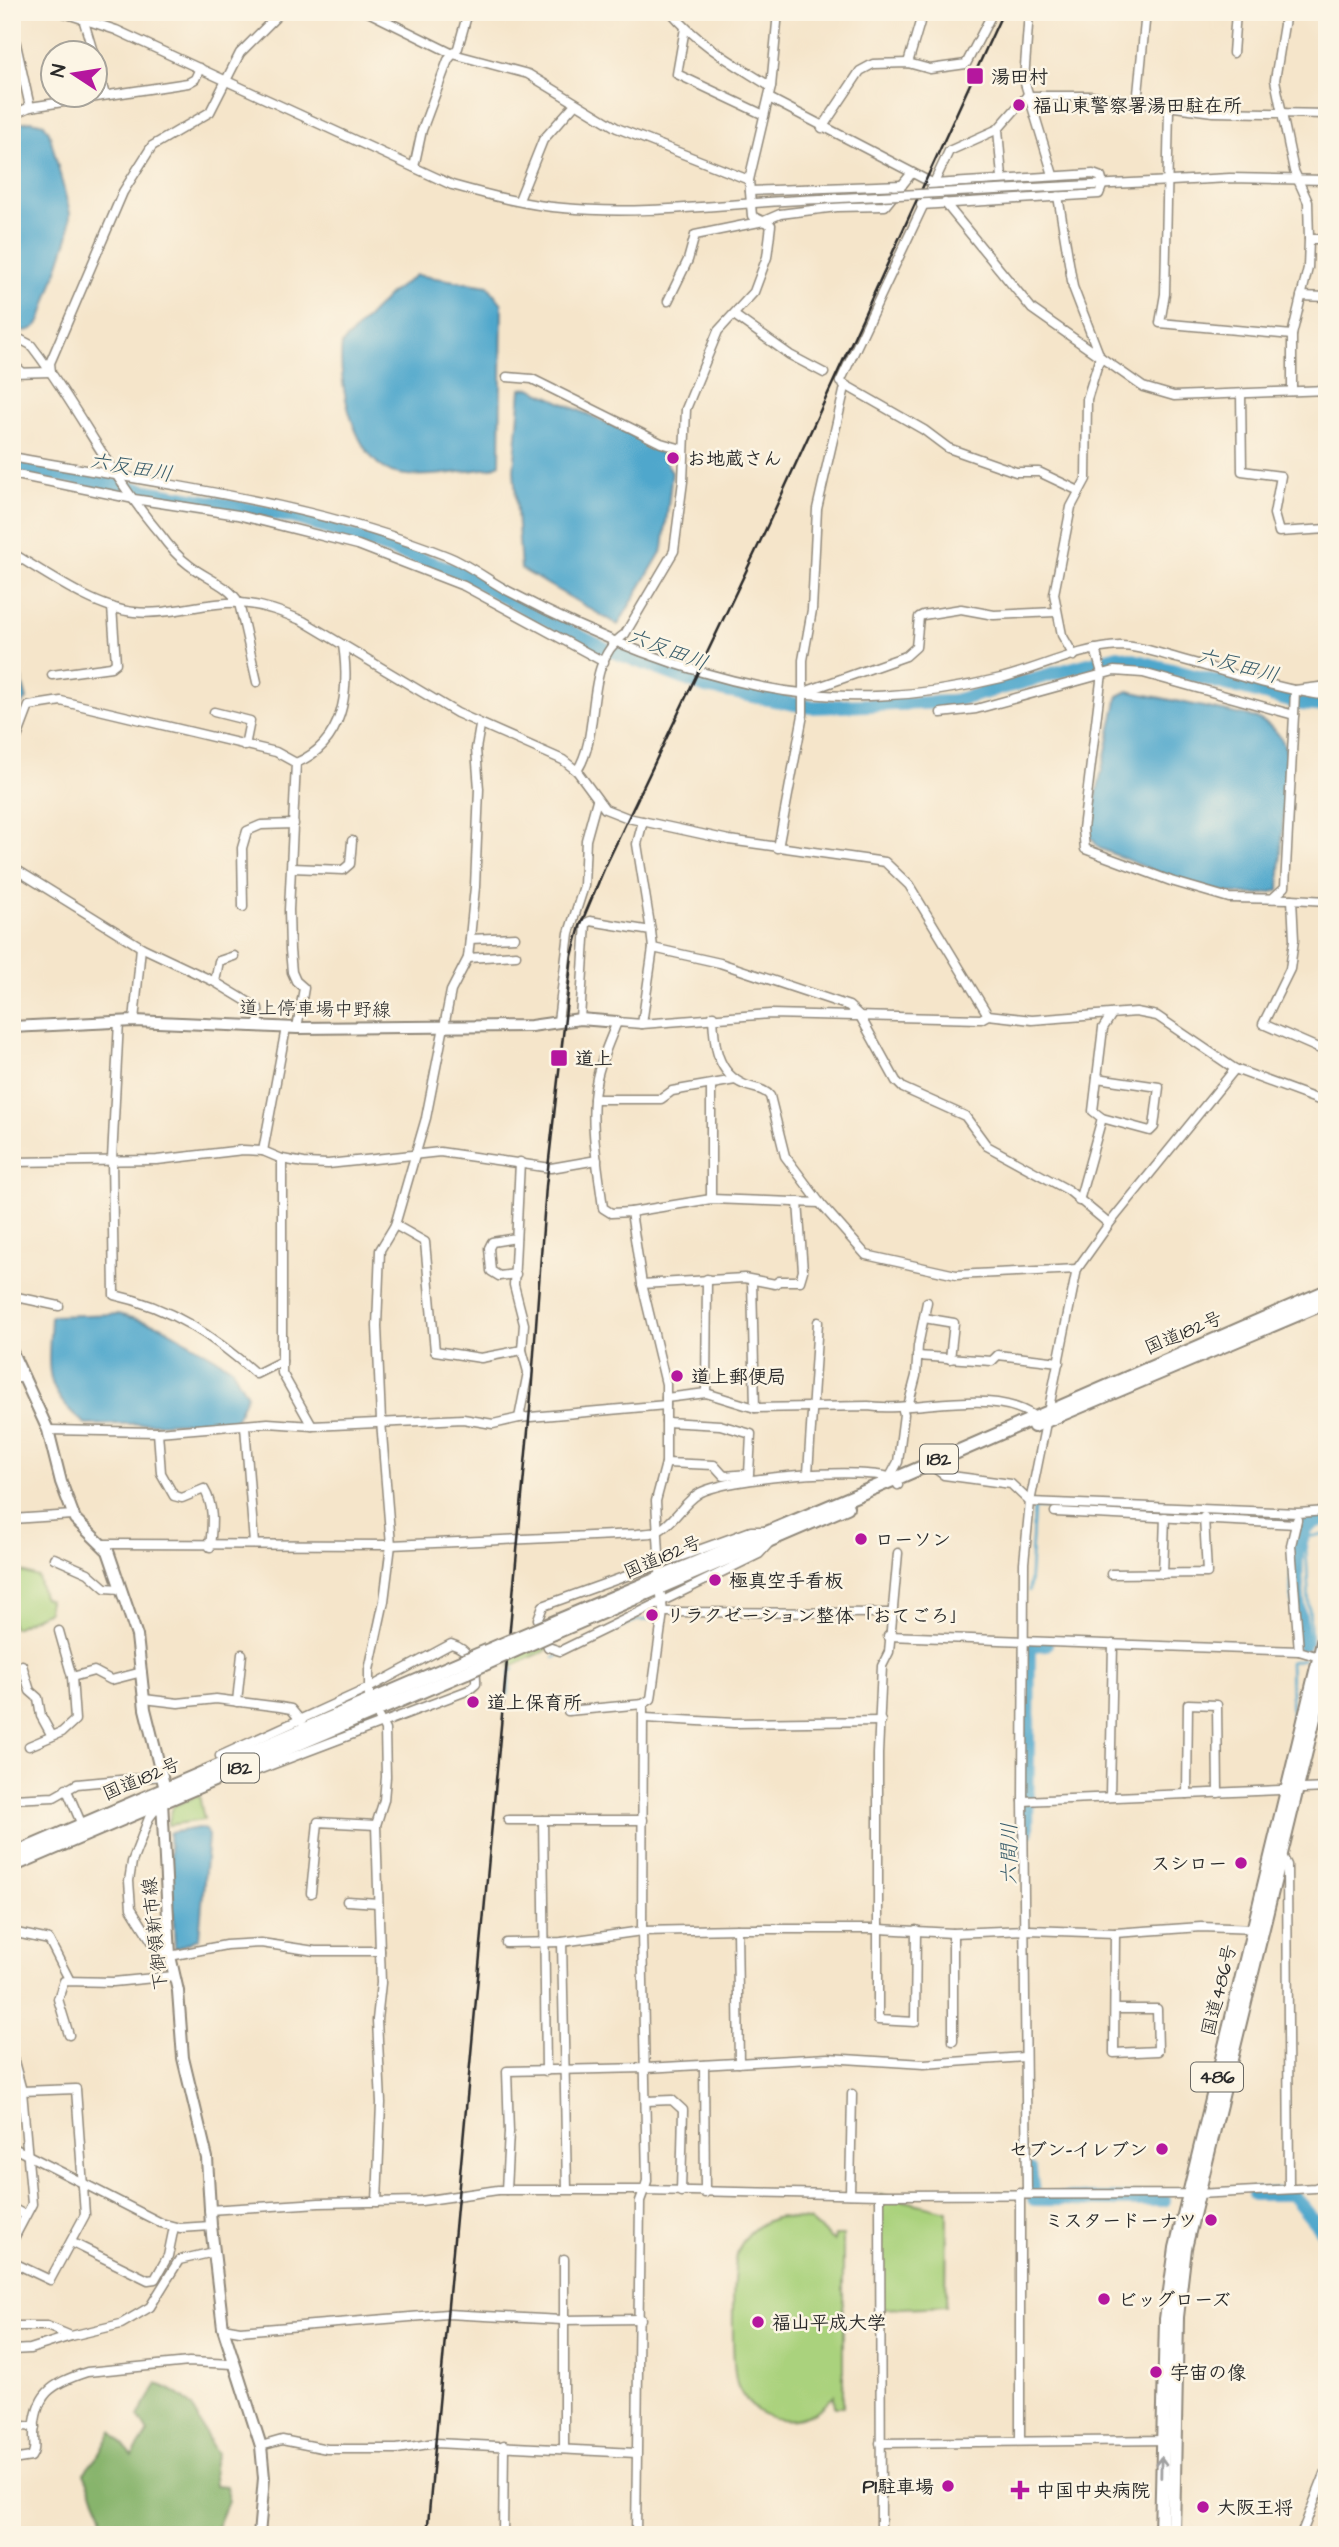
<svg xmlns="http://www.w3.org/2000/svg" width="1339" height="2547" font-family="'Architects Daughter','Klee One',sans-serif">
<rect width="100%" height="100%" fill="#fcf5e5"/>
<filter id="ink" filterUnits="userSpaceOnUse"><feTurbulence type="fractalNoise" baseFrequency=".0143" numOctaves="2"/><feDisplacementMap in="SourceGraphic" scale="14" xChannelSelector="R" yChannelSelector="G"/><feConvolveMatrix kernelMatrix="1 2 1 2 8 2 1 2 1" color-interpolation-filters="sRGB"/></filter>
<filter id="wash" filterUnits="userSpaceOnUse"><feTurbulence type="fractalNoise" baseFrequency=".00686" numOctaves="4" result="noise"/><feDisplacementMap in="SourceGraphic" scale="28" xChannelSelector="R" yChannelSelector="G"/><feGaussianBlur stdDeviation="1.57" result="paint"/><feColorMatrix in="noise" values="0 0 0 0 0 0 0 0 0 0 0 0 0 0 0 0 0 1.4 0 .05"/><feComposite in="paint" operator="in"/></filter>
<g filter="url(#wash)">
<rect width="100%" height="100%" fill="#f5e5ca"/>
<g fill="#aad27d" stroke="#6a7e54" stroke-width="2">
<path d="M12 1569 38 1577 43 1597 49 1600 48 1611 15 1628 12 1627Z"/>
<path d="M541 1635 547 1650 510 1667 514 1642Z"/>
<path d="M199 1795 204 1820 168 1825 173 1806Z"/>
<path d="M880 2195 947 2211 946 2306 880 2309Z"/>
<path d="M779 2217 809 2220 834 2241 835 2235H843V2407H835L834 2395C809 2429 757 2429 738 2387 731 2371 731 2266 739 2249 746 2232 761 2222 779 2217Z"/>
</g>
<path fill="#87b46c" stroke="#59704c" stroke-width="2" d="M158 2384C206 2404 191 2418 217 2453L213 2467 215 2485 226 2486 228 2501 214 2535H100L102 2514 84 2473 101 2452 112 2431 132 2456 148 2432 138 2416Z"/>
<g fill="#4fa7cc" stroke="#3d697c" stroke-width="2">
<path d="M31 121 44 124 49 132 70 213 69 234 40 322C32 333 24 332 12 328V124Z"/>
<path d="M416 275 488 286 502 304 500 464 491 468C462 471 428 479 399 474 354 467 337 380 342 344L391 293Z"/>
<path d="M530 388 635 436 661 454 672 472 663 549 618 625 521 569 514 470 521 389Z"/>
<path d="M12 647 27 699 19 707 12 735Z"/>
<path d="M1128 691 1256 718C1273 726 1283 736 1287 754L1279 890C1227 908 1148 868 1099 848L1088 834 1118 696Z"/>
<path d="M118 1314 161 1326 231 1367 247 1395 235 1421 87 1425C40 1390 49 1368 51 1316Z"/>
<path d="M198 1828 206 1830 208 1836 199 1938 175 1949 169 1833Z"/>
</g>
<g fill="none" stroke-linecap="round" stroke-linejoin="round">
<g stroke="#4fa7cc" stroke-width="2.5">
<path d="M1112 1511 1312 1521"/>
<path d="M1029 1591 1034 1508H1056"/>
<path d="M1311 1644 1306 1545 1309 1537 1327 1533"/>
<path d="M573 1649 635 1621 658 1619"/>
<path d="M554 1658 564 1653"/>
<path d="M508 1695 510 1672 514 1669"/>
<path d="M1292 1727 1290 1662 1303 1659"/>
</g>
<g stroke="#4fa7cc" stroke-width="14">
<path d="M12 467 294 517 462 573 525 609 604 648 706 687 811 707 950 702 1118 656 1302 704 1327 706"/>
<path d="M1303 1645C1301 1613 1279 1520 1327 1519"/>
<path d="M1027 1832 1029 1645 1046 1644"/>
<path d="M1030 2170 1034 2199 1164 2200"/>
<path d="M1254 2194H1292L1327 2237"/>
<path d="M1319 2535 1327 2508"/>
</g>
</g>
</g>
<g filter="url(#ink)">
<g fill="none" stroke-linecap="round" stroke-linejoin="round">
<defs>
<g id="minor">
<path d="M61 12 116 30 452 185C488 195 526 205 563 208 648 216 736 202 821 199"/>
<path d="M368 12 453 54 528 74 617 128 749 180"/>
<path d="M671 12C699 45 735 64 771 87"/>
<path d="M1029 12 1024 80 1053 175"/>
<path d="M1286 12 1275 80 1294 171 1308 202 1309 239 1308 268 1292 335V391"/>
<path d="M82 15 93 52"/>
<path d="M12 26 30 107"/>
<path d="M685 28 677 74 764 115"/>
<path d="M1233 53 1236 12"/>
<path d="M94 57 105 95"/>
<path d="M908 63 923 12"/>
<path d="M1027 96 998 129 949 151 840 382 924 430 948 448 1016 472H1039L1079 491"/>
<path d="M1027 96H1090L1213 112 1327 114"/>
<path d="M769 98 934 184 1093 174 1101 177 1103 184 1099 194 921 205"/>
<path d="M1137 104 1146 12"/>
<path d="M1169 109 1165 294 1160 323 1292 335"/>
<path d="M12 115 30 107 188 83 195 79 200 68"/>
<path d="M822 128 860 71 873 64 908 63 930 69 966 64 993 12"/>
<path d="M998 129 1002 178"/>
<path d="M414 167 422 130 448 60 458 48 468 12"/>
<path d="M1092 185 1230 178 1327 180"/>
<path d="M750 191 902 185"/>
<path d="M1058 196 1073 287 1100 357 1087 399 1086 479 1071 507 1054 594 1062 635 1074 656"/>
<path d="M519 200 543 140 575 104"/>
<path d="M945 203 1032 309 1143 387 1174 396 1327 390"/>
<path d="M1309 239H1327"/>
<path d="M1301 296 1327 297"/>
<path d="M668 301 688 260 695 235 764 221 780 214 837 207 885 206 911 174"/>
<path d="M734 315 790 355 824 373"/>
<path d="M12 335 31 345 40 357C82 415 114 480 160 534 168 545 178 557 189 565 205 578 229 585 239 603L257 682"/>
<path d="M12 363 21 371"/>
<path d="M51 372 50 363 123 192 152 146 210 112 240 53 281 12"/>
<path d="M12 373 51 372"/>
<path d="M507 377 532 379 661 443 682 449"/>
<path d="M1241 394 1242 471 1281 476 1274 514 1279 532 1327 529"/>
<path d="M12 457C158 484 309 501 447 556 470 565 490 582 512 593 590 634 677 670 762 687 840 703 924 697 1001 678 1040 668 1079 648 1120 646 1140 646 1161 654 1180 659 1228 672 1277 689 1327 696"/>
<path d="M12 474 134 499 238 515 358 545 464 586 604 662"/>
<path d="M12 553C46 573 94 608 134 612 170 616 205 601 241 603 264 605 282 612 303 621L457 713 563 760 577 771 605 809 628 818 729 840 885 862 909 885 988 1015"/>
<path d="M1095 649 1102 673 1083 829 1085 849 1171 881 1229 898 1292 899"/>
<path d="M52 675 111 667 116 663 112 607"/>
<path d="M807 691 906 656 916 647 919 617 923 615 961 609 994 615 1055 612"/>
<path d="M214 712 250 721 245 746"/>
<path d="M941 713 976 709 1114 671 1143 673 1294 715 1285 887 1273 898"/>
<path d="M1294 715 1295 690 1327 686"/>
<path d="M12 751 29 706 61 701 276 752 296 763"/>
<path d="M296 763 289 910 290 950 292 972 296 981 304 988 297 1028"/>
<path d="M296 763C344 743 350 691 343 645"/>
<path d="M577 771C603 731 581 664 625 634L674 551 683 481 686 409 718 331 754 292 767 257 771 225 752 216 749 180 771 87 778 12"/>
<path d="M643 821 637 844 651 931"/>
<path d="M778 848 803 715V660L812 610 817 509 845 387"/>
<path d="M12 867 141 947 215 982 258 1008 259 1025"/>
<path d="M292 868 343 870 350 864 352 841"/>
<path d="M1327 901 1292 899 1294 940 1290 969 1263 1024 1327 1052"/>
<path d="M243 907 242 848 247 831 261 825 294 824"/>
<path d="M470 939 515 937"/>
<path d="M468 958 516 955"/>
<path d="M215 982 219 961 234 956"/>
<path d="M713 1016C714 1043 716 1073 745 1085 754 1089 764 1088 770 1096L785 1156 820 1203 866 1255 956 1275 1077 1269"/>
<path d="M580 1019 586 923 590 921 651 931 653 948 720 963 849 1006 860 1016 896 1081 903 1088 965 1116 987 1146 1068 1190 1109 1224"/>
<path d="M119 1021 112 1159 114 1295C170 1307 214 1336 256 1374L282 1361"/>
<path d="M134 1021 141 947"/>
<path d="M558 1021 569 933 584 886 586 840 597 800"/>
<path d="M642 1024 653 948"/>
<path d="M1323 1050 1327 1025"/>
<path d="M1097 1078 1159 1087 1154 1127 1150 1131 1102 1118"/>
<path d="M594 1099H661L672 1091 735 1080"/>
<path d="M263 1151 286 1028"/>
<path d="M282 1159V1373L312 1426"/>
<path d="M12 1162 157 1160 243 1150 263 1151 282 1159 304 1163 328 1164 440 1152 551 1168 597 1160"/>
<path d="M711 1199V1087"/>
<path d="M1079 1201 1102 1118 1093 1111 1103 1028 1112 1014"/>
<path d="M631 1212 711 1199 820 1203"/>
<path d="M395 1225 425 1242 435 1351 481 1358 522 1350"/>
<path d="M516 1274 499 1276 491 1271 489 1248 492 1242 516 1238"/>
<path d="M752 1281 755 1408"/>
<path d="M642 1284 744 1278 775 1284 779 1281H800L803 1271 798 1202"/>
<path d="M12 1296 59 1306"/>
<path d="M924 1318 954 1323 950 1359"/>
<path d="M917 1356 992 1361 998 1355 1059 1362"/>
<path d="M12 1379 25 1377"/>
<path d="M706 1393 707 1279"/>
<path d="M666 1398 706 1393 755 1408 868 1406C916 1413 993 1386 1035 1417"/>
<path d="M908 1406 916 1376 918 1346 927 1302"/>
<path d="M519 1418 528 1372 522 1350 524 1324 514 1285 520 1162"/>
<path d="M245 1426 254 1544"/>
<path d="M48 1430 158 1432 268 1423 312 1426 463 1419 493 1424 519 1418 666 1405"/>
<path d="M158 1432 161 1473 174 1496 182 1498 204 1489C215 1507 212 1527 210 1547"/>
<path d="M666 1463 714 1465 724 1476 749 1474 751 1434 720 1425 666 1422"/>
<path d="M936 1469 944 1475 1011 1484 1030 1502 1298 1513 1327 1511"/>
<path d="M808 1473 818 1322"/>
<path d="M890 1477 898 1462 904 1414 902 1407"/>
<path d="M1055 1512 1296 1524"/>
<path d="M12 1519 73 1515"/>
<path d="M1297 1520 1291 1545 1299 1651 1319 1657"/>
<path d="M766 1531H751L732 1538 543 1606 538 1619 548 1647 560 1651 759 1554 769 1543"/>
<path d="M101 1544 391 1545 637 1534C643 1533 653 1534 658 1531 674 1523 683 1503 698 1494 724 1477 867 1466 895 1479L898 1485"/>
<path d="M898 1553 889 1652 882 1666 878 1754V2020L915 2022 916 1930"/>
<path d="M54 1558 88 1573 105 1588 119 1589"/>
<path d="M660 1571 656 1501 666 1463V1384L642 1284 631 1212 611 1213 603 1208C598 1167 588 1119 597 1078 601 1059 610 1040 617 1022L642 1024 770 1014 981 1019 988 1015 1032 1020 1136 1012 1157 1016 1235 1069 1327 1103"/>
<path d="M1111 1574 1207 1573 1204 1517"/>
<path d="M1163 1574 1165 1517"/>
<path d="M663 1612 891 1613"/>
<path d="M888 1636 1299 1651"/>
<path d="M22 1665 30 1691 38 1698 41 1716 52 1736"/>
<path d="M72 1677 94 1671 111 1680 142 1672"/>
<path d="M369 1697V1670L384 1601 391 1545 381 1421 377 1326 380 1250 395 1225 426 1118 451 991 468 958 475 887 479 789 476 749 480 726"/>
<path d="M144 1699 178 1703 216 1699 280 1707 291 1709 301 1721"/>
<path d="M237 1702 242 1654"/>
<path d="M568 1711 643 1704 651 1699 663 1612 661 1595"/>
<path d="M645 1718 734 1723 881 1721"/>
<path d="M29 1746 62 1732 75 1720 72 1677 59 1631"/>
<path d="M220 1756 367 1689 451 1644C469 1649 477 1666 476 1684L469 1690 250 1773"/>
<path d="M66 1788 82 1825"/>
<path d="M1187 1794 1188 1704 1217 1705 1218 1793"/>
<path d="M1110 1796 1113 1644"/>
<path d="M12 1799 54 1797 77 1784 163 1776"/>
<path d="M1023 1801 1327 1788"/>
<path d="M159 1805 149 1818 132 1862 129 1881 131 1908 158 1951 170 1956 226 1945 261 1943 315 1951H380"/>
<path d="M508 1820H643"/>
<path d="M543 1820 546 2071"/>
<path d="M1281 1854 1287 1865 1289 2188"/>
<path d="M311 1893 318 1822 376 1825"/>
<path d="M347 1901 378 1903"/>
<path d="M737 1929 739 2063"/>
<path d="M12 1932 49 1940 69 1979"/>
<path d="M953 1933V2041"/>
<path d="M562 1942 567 2189"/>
<path d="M506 1943 562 1942 642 1931 737 1929H879L953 1933 1029 1930 1115 1933 1201 1927 1257 1929"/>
<path d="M1115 2009H1157L1158 2051 1114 2053 1115 1933"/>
<path d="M69 2035 58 1999 64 1981 113 1982 174 1976"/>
<path d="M12 2054 22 2091 32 2204 12 2242"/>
<path d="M704 2065 705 2193"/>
<path d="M12 2086 22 2091 76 2089 85 2215 50 2280 12 2262"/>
<path d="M647 2101 672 2100 683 2110 681 2192"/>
<path d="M12 2147 161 2223 180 2228 211 2226"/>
<path d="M506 2190 509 2132 507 2071 646 2068 828 2058 924 2064 1024 2057"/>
<path d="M1020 2193V2441"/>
<path d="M1027 2193 1023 1801 1024 1563 1030 1502 1077 1269 1109 1224 1235 1069"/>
<path d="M850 2194 852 2094"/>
<path d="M880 2195 881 2535"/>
<path d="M377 2202 381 2103 377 2020 381 1983 376 1825 384 1800 386 1777 385 1730 379 1718"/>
<path d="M12 2208 25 2215"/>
<path d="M209 2210 319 2203 421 2201 498 2190H644L647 2181 642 1931 643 1704"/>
<path d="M71 2242 148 2280 155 2279 168 2256 174 2227"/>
<path d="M12 2326H47L71 2336 121 2324 150 2307 179 2260 214 2252"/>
<path d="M223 2328 240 2331 447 2314 562 2320 641 2319"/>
<path d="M12 2350 30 2349 71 2336"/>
<path d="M12 2425 35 2427"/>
<path d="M880 2443 1168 2440"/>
<path d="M261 2446 282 2440 327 2449H397L435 2443 636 2453"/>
<path d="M564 2449V2259"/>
<path d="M12 2460 31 2457C36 2450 34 2444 34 2435 35 2394 50 2384 87 2372L189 2362 234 2364"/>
<path d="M503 2535 504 2445"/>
<path d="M636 2535 640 2201 644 2190 880 2195 1197 2194 1315 2188 1327 2183"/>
<path d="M1301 2535 1327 2469"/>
</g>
<g id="major">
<path d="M12 1027 134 1021 297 1028 531 1026 580 1019 617 1022"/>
<path d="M12 1352 48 1430 61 1482 75 1519 108 1551 137 1636 145 1709 165 1789 162 1801 170 1956 178 1991 183 2058 207 2158 211 2226 223 2328 261 2446 264 2478 259 2535"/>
</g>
<g id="highway">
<path d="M1034 1426 1327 1302"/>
<path d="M550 1624 895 1479 1327 1291"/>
<path d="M554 1633 847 1507"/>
<path d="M12 1855 463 1661"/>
<path d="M12 1866 467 1672"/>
<path d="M1161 2535 1166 2319 1176 2248 1327 1626"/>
<path d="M1173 2535 1177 2317 1185 2248 1327 1665"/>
</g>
</defs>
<use href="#minor" stroke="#90887a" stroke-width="11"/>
<use href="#major" stroke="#90887a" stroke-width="14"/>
<use href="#highway" stroke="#90887a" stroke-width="16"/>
<use href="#minor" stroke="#fff" stroke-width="8"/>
<use href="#major" stroke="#fff" stroke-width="10"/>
<use href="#highway" stroke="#fff" stroke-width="12"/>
<path stroke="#2b2b2b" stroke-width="2.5" d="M427 2535 530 1409 546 1186 572 956 580 926 605 867 759 544 1003 12"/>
<defs>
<path id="minor-bridge" d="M821 199 1092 185"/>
<g id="highway-bridge">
<path d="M463 1661 550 1624"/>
<path d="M467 1672 554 1633"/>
</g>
</defs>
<use href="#minor-bridge" stroke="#90887a" stroke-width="11" stroke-linecap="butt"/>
<use href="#highway-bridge" stroke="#90887a" stroke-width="16" stroke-linecap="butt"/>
<use href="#minor-bridge" stroke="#fff" stroke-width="8"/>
<use href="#highway-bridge" stroke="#fff" stroke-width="12"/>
</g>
<defs><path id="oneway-shaft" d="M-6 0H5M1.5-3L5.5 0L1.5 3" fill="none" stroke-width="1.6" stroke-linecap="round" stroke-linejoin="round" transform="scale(1.75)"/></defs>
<use stroke="#a0a0a0" href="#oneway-shaft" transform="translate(1161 2467) rotate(-89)"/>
</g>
<g fill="#b5179e" stroke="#fcf5e5" stroke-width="2.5">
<rect x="966" y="67" width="18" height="18" rx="3.5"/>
<circle cx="1019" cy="105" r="7"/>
<circle cx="673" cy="458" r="7"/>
<rect x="550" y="1049" width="18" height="18" rx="3.5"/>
<circle cx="677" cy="1376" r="7"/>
<circle cx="861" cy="1539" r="7"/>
<circle cx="715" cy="1580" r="7"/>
<circle cx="652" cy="1615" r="7"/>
<circle cx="473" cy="1702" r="7"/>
<circle cx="1241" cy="1863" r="7"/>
<circle cx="1162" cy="2149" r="7"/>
<circle cx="1211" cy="2220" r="7"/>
<circle cx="1104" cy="2299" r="7"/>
<circle cx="758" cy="2322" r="7"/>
<circle cx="1156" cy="2372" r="7"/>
<circle cx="948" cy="2486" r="7"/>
<path d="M1016.5 2479.5h7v7h7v7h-7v7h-7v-7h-7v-7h7z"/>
<circle cx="1203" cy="2507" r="7"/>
</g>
<g text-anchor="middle" stroke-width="5" stroke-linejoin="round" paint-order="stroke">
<g fill="#fcf5e5" stroke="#6a6863" stroke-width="2">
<rect x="920" y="1444.5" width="38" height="29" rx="5"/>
<rect x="221" y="1753.5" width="38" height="29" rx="5"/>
<rect x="1191" y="2062.5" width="52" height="29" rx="5"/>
</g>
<g font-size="18" font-weight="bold" fill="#2b2b2b">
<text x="939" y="1465">182</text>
<text x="240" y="1774">182</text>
<text x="1217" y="2083">486</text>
</g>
<g font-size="19" font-weight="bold" fill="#2b2b2b" stroke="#fcf5e5" text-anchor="start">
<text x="991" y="83">湯田村</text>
<text x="1033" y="112">福山東警察署湯田駐在所</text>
<text x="687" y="465">お地蔵さん</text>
<text x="575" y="1065">道上</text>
<text x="691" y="1383">道上郵便局</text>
<text x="875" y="1546">ローソン</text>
<text x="729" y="1587">極真空手看板</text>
<text x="666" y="1622">リラクゼーション整体「おてごろ」</text>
<text x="487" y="1709">道上保育所</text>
<text x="1227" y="1870" text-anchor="end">スシロー</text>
<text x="1148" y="2156" text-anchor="end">セブン-イレブン</text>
<text x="1197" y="2227" text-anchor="end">ミスタードーナツ</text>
<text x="1118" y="2306">ビッグローズ</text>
<text x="772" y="2329">福山平成大学</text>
<text x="1170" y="2379">宇宙の像</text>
<text x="934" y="2493" text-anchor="end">P1駐車場</text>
<text x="1036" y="2497">中国中央病院</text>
<text x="1217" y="2514">大阪王将</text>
</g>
<g font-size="19" fill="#2b2b2b" stroke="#fcf5e5">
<text transform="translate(315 1008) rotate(1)" y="7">道上停車場中野線</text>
<text transform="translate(1183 1332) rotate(-23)" y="7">国道182号</text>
<text transform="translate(662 1556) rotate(-23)" y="7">国道182号</text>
<text transform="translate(141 1778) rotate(-23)" y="7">国道182号</text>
<text transform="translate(154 1934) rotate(-96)" y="7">下御領新市線</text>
<text transform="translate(1218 1990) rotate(-76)" y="7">国道486号</text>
</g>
<g font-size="21" font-style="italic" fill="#395d6b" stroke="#fcf5e5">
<text transform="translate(131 467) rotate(10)" y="7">六反田川</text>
<text transform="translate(668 649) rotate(21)" y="7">六反田川</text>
<text transform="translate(1238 665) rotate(15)" y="7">六反田川</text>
<text transform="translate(1009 1854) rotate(-90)" y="7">六間川</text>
</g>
</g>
<rect width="1339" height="2547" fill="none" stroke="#fcf5e5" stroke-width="42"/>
<g transform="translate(74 74) rotate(282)"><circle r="33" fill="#fcf5e5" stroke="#a8a49b" stroke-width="2"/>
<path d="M0-5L12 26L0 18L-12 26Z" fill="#b5179e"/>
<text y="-10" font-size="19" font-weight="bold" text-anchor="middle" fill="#2b2b2b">N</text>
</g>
</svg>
